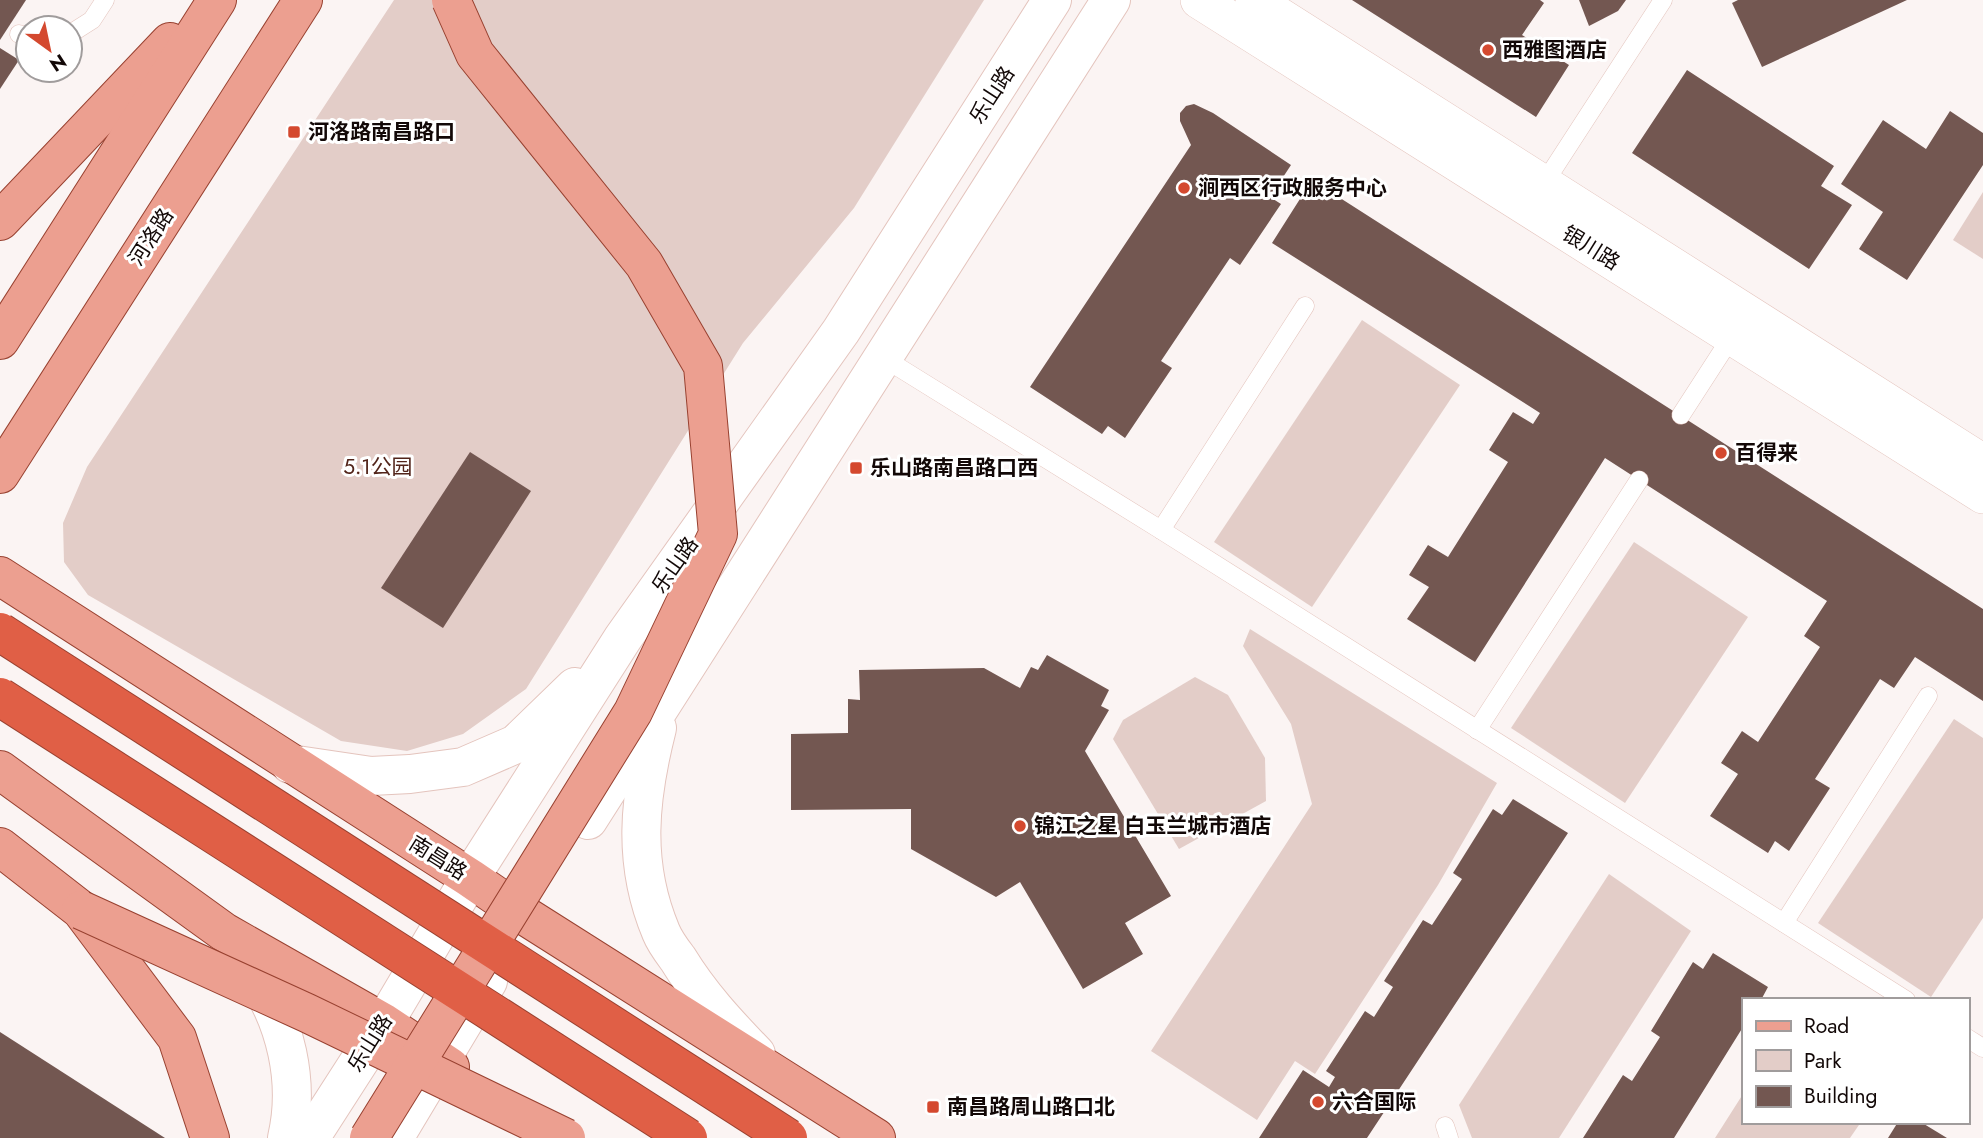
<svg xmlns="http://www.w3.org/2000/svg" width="1983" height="1138" font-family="Jost,'Noto Sans SC',sans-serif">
<rect width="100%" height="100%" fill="#fbf4f3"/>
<g fill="#e3cdc8">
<path d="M394 0H984L854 208 743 343 526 689 463 734 407 751 341 741 88 595 64 562 63 523 87 467Z"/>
<path d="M1983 192V259L1953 240Z"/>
<path d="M1362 320 1460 385 1312 607 1214 542Z"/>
<path d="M1634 542 1748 617 1625 803 1511 728Z"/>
<path d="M1250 629 1497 783 1438 885 1315 1074 1295 1061 1257 1120 1151 1051 1312 804 1291 724 1243 646Z"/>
<path d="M1195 677 1228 695 1265 758 1266 801 1179 849 1113 739 1123 720Z"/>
<path d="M1954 719 1983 738V918L1931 997 1818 923Z"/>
<path d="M1609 874 1691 931 1559 1138H1472L1459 1105Z"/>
<path d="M1743 1094V1122H1861L1850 1138H1715Z"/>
</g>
<g fill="#735751">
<path d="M0 0H26L0 40Z"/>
<path d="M1352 0H1540L1544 3 1522 35 1569 65 1536 117Z"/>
<path d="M1579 0H1626L1618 11 1589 26Z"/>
<path d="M1738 0H1907L1762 67 1732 3Z"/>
<path d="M0 48 19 60 0 89Z"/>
<path d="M1687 70 1834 166 1821 186 1852 205 1809 269 1632 153Z"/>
<path d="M1194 104 1213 113 1291 165 1270 197 1281 204 1240 265 1230 258 1161 361 1172 368 1125 438 1108 426 1102 434 1030 387 1191 145 1180 121V113L1186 106Z"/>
<path d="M1950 111 1983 133V165L1907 280 1859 249 1883 212 1841 184 1883 120 1926 149Z"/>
<path d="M1312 180 1983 609V701L1915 657 1894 688 1880 679 1815 779 1830 788 1789 851 1775 841 1768 853 1710 816 1738 774 1721 763 1742 731 1758 742 1820 647 1804 636 1827 601 1605 458 1475 662 1407 619 1429 587 1409 575 1428 545 1448 557 1508 462 1489 450 1513 412 1533 424 1540 413 1272 243Z"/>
<path d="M470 452 531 491 443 628 381 588Z"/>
<path d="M1047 655 1109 690 1101 706 1109 710 1085 751 1171 896 1125 923 1143 954 1083 989 1020 882 996 897 911 849V809L791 810V734L848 733V699L860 700 859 670 984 668 1020 688 1031 667 1038 670Z"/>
<path d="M1513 799 1568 833 1367 1138H1259L1303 1070 1329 1087 1335 1077 1326 1071 1365 1011 1374 1017 1393 987 1384 981 1423 920 1432 925 1462 879 1453 873 1493 809 1502 815Z"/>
<path d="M1713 953 1768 987 1761 1000H1743V1027L1674 1138H1583L1623 1075 1632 1081 1660 1037 1651 1031 1693 962 1703 969Z"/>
<path d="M0 1032 165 1138H0Z"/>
<path d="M1898 1122H1925L1924 1124 1947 1138H1888Z"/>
</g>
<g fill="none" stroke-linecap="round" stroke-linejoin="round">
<defs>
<g id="lane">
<path d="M19 34 28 37"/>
<path d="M70 34 92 20 105 0"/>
<path d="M1541 188 1663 0"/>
<path d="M882 357 1161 530 1906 1000"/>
<path d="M1681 415 1734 333"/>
<path d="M1161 530 1305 306"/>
<path d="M1477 730 1639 480"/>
<path d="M1784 923 1928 696"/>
<path d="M1967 1038 1983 1048"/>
<path d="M1445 1126 1449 1138"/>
</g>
<g id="street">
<path d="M1199 0 1983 495"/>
<path d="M1254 0 1983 463"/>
</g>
<g id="secondary">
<path d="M657 728C639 799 632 863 661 932 665 942 672 951 678 959 700 995 727 1024 756 1054"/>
<path d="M290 764 371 776 410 774 463 767 516 744 575 687"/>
<path d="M588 820 1111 0"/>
<path d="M253 974C286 1021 300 1082 287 1138"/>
<path d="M310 1138 384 1023 470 878 623 638 841 331 1052 0"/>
<path d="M394 1138 488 981"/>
</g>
<g id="primary">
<path d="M0 221 170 42"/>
<path d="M0 340 217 0"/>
<path d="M0 474 303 0"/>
<path d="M0 576 470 878 527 917 876 1138"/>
<path d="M0 770 224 932 384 1023 450 1067"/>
<path d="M0 847 81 910 177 1038 210 1138"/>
</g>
</defs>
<use href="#lane" stroke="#e4c4bd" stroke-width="19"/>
<use href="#street" stroke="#e4c4bd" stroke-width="38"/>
<use href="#secondary" stroke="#e4c4bd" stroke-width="40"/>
<use href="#primary" stroke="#984130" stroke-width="40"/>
<use href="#lane" stroke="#fff" stroke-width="18"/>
<use href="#street" stroke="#fff" stroke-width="37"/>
<use href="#secondary" stroke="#fff" stroke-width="38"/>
<use href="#primary" stroke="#ec9f90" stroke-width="38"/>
<defs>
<g id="primary-bridge">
<path d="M81 910 307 1013 566 1138"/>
<path d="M369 1138 633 712 718 534 703 366 644 264 475 54 451 0"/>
</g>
<g id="highway-bridge">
<path d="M0 632 788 1138"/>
<path d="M0 697 688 1138"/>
</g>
</defs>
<use href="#primary-bridge" stroke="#984130" stroke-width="40" stroke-linecap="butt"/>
<use href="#highway-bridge" stroke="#984130" stroke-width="40" stroke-linecap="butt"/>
<use href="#primary-bridge" stroke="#ec9f90" stroke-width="38"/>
<use href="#highway-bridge" stroke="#e05f46" stroke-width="38"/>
</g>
<g fill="#d4492f" stroke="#fff" stroke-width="2.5">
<circle cx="1488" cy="50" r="7"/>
<rect x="287" y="125" width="14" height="14" rx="3.5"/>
<circle cx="1184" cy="188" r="7"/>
<circle cx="1721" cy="453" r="7"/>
<rect x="849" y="461" width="14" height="14" rx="3.5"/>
<circle cx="1020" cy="826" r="7"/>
<circle cx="1318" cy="1102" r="7"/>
<rect x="926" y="1100" width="14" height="14" rx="3.5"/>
</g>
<g text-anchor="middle" stroke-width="6" stroke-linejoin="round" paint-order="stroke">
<g font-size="21" font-weight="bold" fill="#120807" stroke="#fff" text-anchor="start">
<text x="1502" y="57">西雅图酒店</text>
<text x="308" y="139">河洛路南昌路口</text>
<text x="1198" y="195">涧西区行政服务中心</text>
<text x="1735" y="460">百得来</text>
<text x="870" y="475">乐山路南昌路口西</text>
<text x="1034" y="833">锦江之星 白玉兰城市酒店</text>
<text x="1332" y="1109">六合国际</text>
<text x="947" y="1114">南昌路周山路口北</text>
</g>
<g font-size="21" fill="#120807" stroke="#fff">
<text transform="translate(992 95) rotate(-57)" y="7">乐山路</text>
<text transform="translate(151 237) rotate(-57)" y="7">河洛路</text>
<text transform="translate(1591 248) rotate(32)" y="7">银川路</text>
<text transform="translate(675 565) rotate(-55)" y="7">乐山路</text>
<text transform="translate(438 858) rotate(32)" y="7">南昌路</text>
<text transform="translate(370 1043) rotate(-58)" y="7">乐山路</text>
</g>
<g font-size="21" fill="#52241a" stroke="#fff">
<text x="378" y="474">5.1公园</text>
</g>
</g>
<rect x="1742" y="998" width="228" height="126" fill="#ffffff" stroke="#a09c9c" stroke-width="2"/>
<rect x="1756" y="1021" width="35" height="10" fill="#ec9f90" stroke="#a09c9c" stroke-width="2"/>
<text x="1804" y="1033" font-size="21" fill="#120807">Road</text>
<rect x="1756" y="1050" width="35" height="21" fill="#e3cdc8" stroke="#a09c9c" stroke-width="2"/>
<text x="1804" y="1068" font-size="21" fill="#120807">Park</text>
<rect x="1756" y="1086" width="35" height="21" fill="#735751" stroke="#a09c9c" stroke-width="2"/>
<text x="1804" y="1103" font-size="21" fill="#120807">Building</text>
<g transform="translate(49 49) rotate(147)"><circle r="33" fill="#ffffff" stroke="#a09c9c" stroke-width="2"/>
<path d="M0-5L12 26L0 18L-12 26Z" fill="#d4492f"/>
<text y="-10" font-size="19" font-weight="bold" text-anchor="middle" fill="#120807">N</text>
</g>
</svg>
